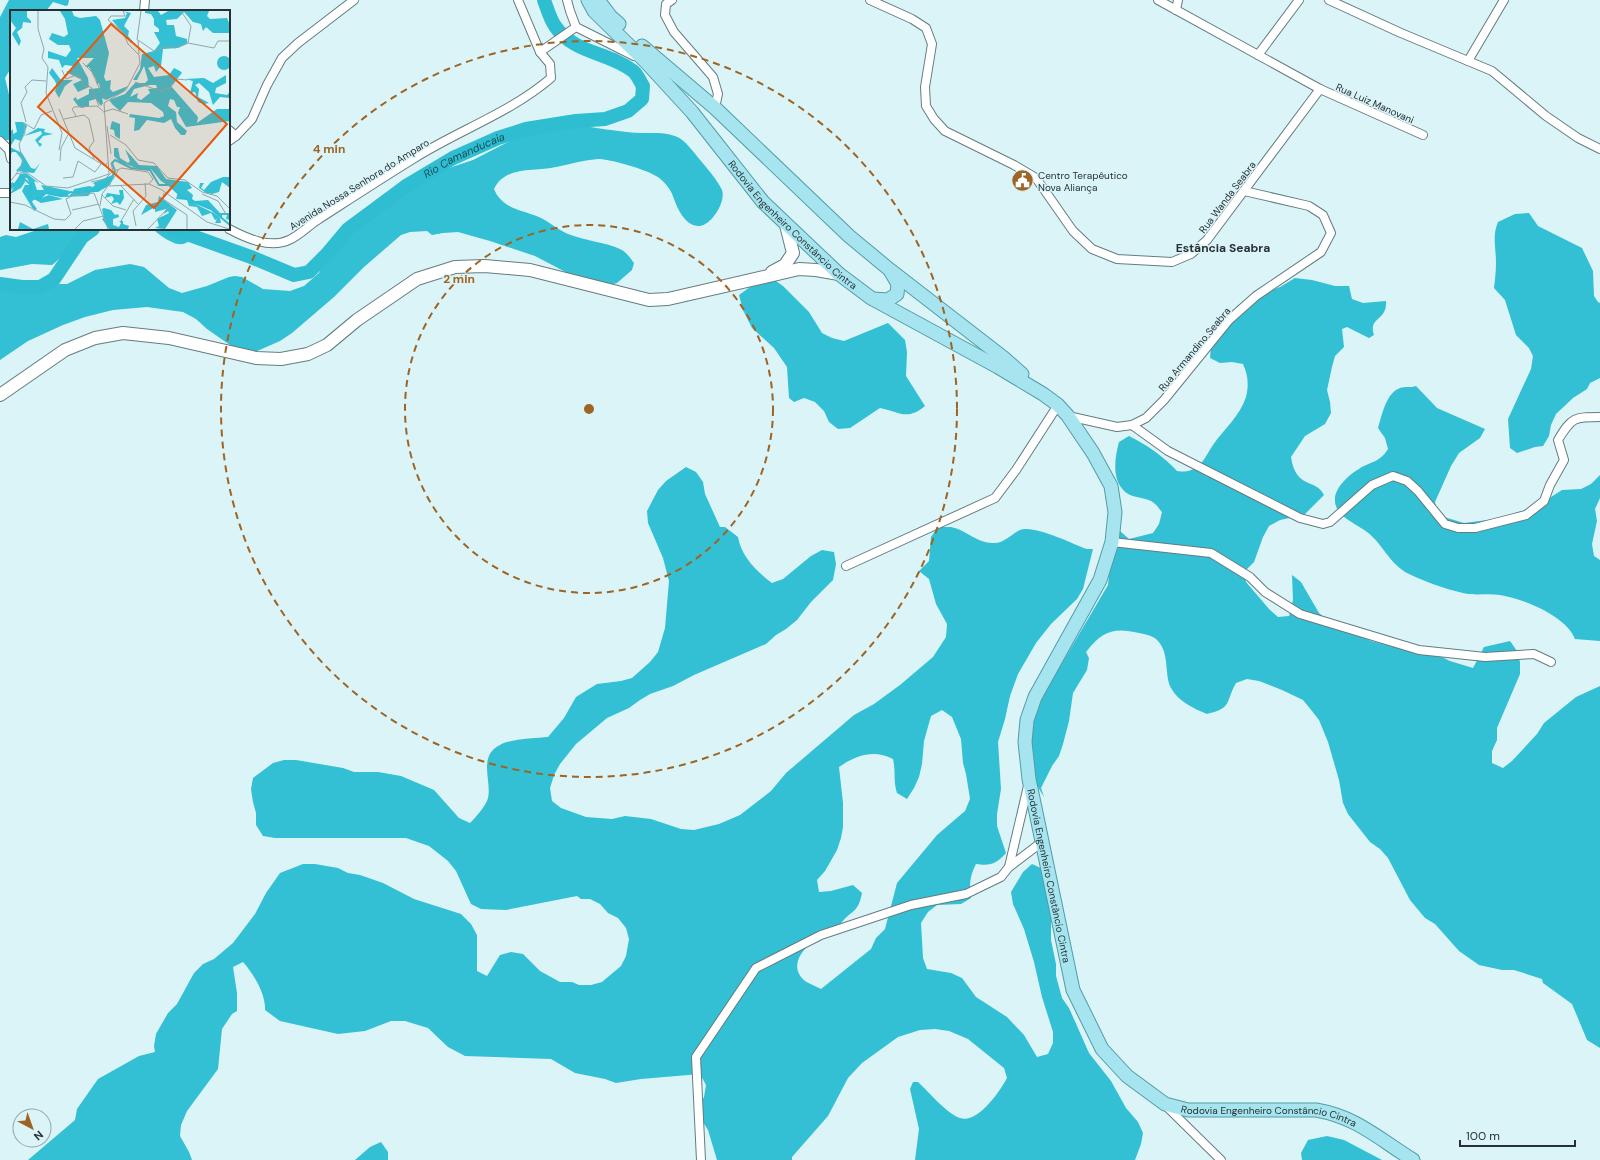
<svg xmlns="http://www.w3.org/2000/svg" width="1600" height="1160" font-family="'DM Sans',sans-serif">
<rect width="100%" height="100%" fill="#daf4f8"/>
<g fill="#33bfd4" fill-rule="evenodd">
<path d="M9 0H69L68 5 66 6 53 2 46 11H11V68L5 78 11 103V140H0V17Z"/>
<path d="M572 125C586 125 598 129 611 130 621 131 632 133 642 133 653 133 664 132 675 136 686 140 693 152 701 161 707 168 718 181 722 190 726 202 712 224 700 226 686 227 678 210 674 199 672 191 664 180 656 176 645 169 610 159 598 159 584 160 570 164 556 167 536 172 505 165 494 189 502 209 522 210 539 217 550 222 558 230 568 234 585 241 606 242 622 250 627 253 631 259 634 263L632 270 617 283 610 285 575 277 535 256 490 241 458 232 443 233 432 235 427 231 410 232 401 235 364 267 334 297 292 333 280 341 255 352 242 351 230 345 207 329 196 319 183 312 147 307 113 310 85 317 63 325 28 341 0 360V289H28L51 284H67L95 270 130 264 144 267 169 288 182 293 207 286 229 277 235 276 242 277 263 289 290 291 304 286 319 273 330 248 381 201 421 183 440 171 473 160 508 142 541 130Z"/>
<path d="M1529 213 1538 226 1582 248 1593 271 1594 296 1598 302 1600 303V378L1590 383 1587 389 1573 398 1556 414 1551 425 1549 436 1543 446 1535 447 1517 453 1510 448 1508 419 1531 369 1533 356 1529 348 1516 335 1505 300 1494 288C1495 280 1496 271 1496 263 1496 248 1492 236 1498 222L1515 214Z"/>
<path d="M40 229H86C72 239 66 255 52 265L32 264 0 270V237L6 235 16 237Z"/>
<path d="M153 229H194C195 241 183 248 172 242 165 239 158 234 153 229Z"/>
<path d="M1295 278 1312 280 1335 286H1349L1352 299 1363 303 1386 301C1386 305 1386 309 1384 312 1380 320 1369 321 1374 335L1369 338 1347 327 1342 329 1344 347 1335 356 1332 367 1327 390 1330 402 1331 413 1325 424 1305 436 1291 457C1296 490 1316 478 1324 495L1304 515 1280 520 1269 526 1263 537 1254 562 1245 571 1246 582 1269 609 1278 617 1289 616 1293 600 1292 575 1301 582 1319 613 1329 621 1371 641 1394 647H1405L1440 656 1450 661 1473 668 1484 647 1510 641 1517 651 1520 662V674L1497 728V740L1492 751V763L1503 768 1512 761 1537 734 1544 723 1576 697 1600 686V1048L1587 1040 1572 1004 1543 983 1542 979 1514 970H1502L1479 965 1459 951 1435 924 1425 918 1410 900 1388 858 1380 849 1370 842 1348 814 1343 803 1339 780 1328 742 1319 720 1312 711 1303 700 1282 690 1259 681 1247 679 1236 683C1225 702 1233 708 1207 714 1193 708 1179 702 1171 688 1164 675 1170 654 1158 641 1154 636 1145 634 1139 633 1114 627 1102 631 1086 652L1089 658 1087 670 1073 693 1069 721 1063 744 1059 756 1052 766 1041 788 1044 797 1033 779 1031 766V716L1108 585 1109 574 1106 562 1113 524 1120 531 1129 539 1153 533 1159 524 1162 512C1159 509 1157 505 1154 503 1148 498 1137 498 1130 495 1111 485 1114 460 1119 442L1129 436C1147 445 1163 456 1177 471 1185 472 1189 472 1197 467 1204 462 1208 452 1213 445 1224 429 1240 416 1246 397 1249 385 1248 375 1243 364L1232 362 1220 363 1210 358 1211 346 1237 306 1247 299 1280 287Z"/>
<path d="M761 279H773L783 286 809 312 822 333 832 338 844 341 888 323 905 340 907 352 906 376 925 406C907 421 900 412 880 408L850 428 838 429 829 422 824 411 815 402 804 398 794 402 789 398 787 367 774 348 752 328 743 310 739 295Z"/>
<path d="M1416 386 1437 408 1485 429 1480 438 1459 453 1451 466 1435 502 1436 508 1444 517 1464 523 1495 519 1537 506 1562 490 1581 489 1591 484 1600 475V498L1595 509 1597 521 1592 544 1594 556 1600 560V641L1575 639C1566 616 1524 599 1500 595 1488 593 1475 596 1463 593 1445 589 1426 582 1409 574 1390 565 1383 544 1367 532 1355 523 1334 516 1335 499 1335 487 1350 474 1359 469 1365 464 1374 463 1380 458 1383 456 1386 452 1388 449L1385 438 1378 428C1382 415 1386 393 1400 388 1405 386 1411 388 1416 386Z"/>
<path d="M686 467 696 472 703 482 705 494 720 527H725L738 537C741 556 757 572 772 583L783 579 811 556 822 550 834 552 836 564 833 580 811 602 797 620 786 629 776 635 766 644 694 675 673 686 650 694 640 700 629 708 607 718 576 744 560 764 554 775 550 788 552 801 561 808 586 817 612 819 625 816 651 819 681 829 694 830 719 824 740 815 771 791 786 773 854 715 874 704 900 685 933 657 946 637 947 624 936 604 929 579 919 571 929 561 931 537 938 527C942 527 947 527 951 527 966 530 977 543 993 543 1004 544 1011 534 1020 530 1033 524 1073 544 1087 549H1093L1083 589 1077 599 1051 624 1036 643 1018 674 1010 696 1005 719 998 742 1001 789 997 814V826L1006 853C996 864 991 866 976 864 970 876 969 884 971 898L961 904 937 905 928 912 921 923 923 958 927 969 951 973 962 978 976 997 1007 1017 1024 1035 1037 1057 1048 1054 1053 1043V1032L1042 997 1034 962 1024 929 1013 904 1011 892 1023 872 1032 864 1043 869 1051 904V940L1056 964V976L1062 998 1069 1008 1089 1053 1111 1081 1126 1108 1138 1122 1143 1133 1141 1144 1135 1160H915L919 1129 910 1089 913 1082H918C929 1092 946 1113 960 1118 978 1124 1000 1091 1007 1078L1004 1068 968 1039 949 1031 935 1029 920 1030 898 1037 862 1063 848 1078 828 1116 792 1157V1160H717L708 1130 701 1119 699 1107 704 1097 706 1085 700 1074 641 1079 616 1083 605 1079 575 1073 551 1059 465 1056 448 1047 428 1028 405 1021H391L365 1031 338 1034 280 1021 265 1010C266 994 253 973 243 962L233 967 237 993V1011L232 1014 222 1029 218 1069 187 1111 181 1125 180 1136 189 1152 192 1160H28L75 1120 77 1109 98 1079 139 1056 155 1052 154 1046 156 1034 168 1013 177 1004 194 973 203 964 214 959 233 943 255 914 266 893 280 873 303 864H315L338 868 348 873 360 875 383 883 414 899 461 914 471 924 477 935V971L487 976 500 955 511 952 523 954 540 971 560 982H572L579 985H591L602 982 621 966 626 956 629 939 626 928 618 918 608 913 600 904 590 899H581L577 896 506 910 481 909 471 904 456 871 448 861 429 846 406 838H275L263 836 256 825V813L253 802 251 789 253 778 273 763 284 760H296L343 768 354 772H378L401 776 434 790 459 818 470 823C476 817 483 809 487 801 494 784 476 757 500 745 510 739 536 738 548 737L564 718 576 697 597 684 621 681 632 678 650 662 658 652 665 628 669 581 663 558 648 523 647 511 658 490 666 481ZM942 710 952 717 961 739 963 763 966 774 970 799 965 811 937 835 897 883 885 929 876 938 871 949 821 989C816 986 809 984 805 981 790 969 799 952 812 943 819 938 828 938 834 932 837 930 839 925 842 922 853 909 858 913 862 893L853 885 831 891 819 892 817 880 825 871 837 850 841 838 843 827V803L839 767C856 755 874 749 893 759 896 772 893 780 897 793L907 799 914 788 919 777 922 764 924 741 931 716Z"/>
<path d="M1327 1136 1344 1140 1382 1160H1302L1301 1153 1308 1140Z"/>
<path d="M381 1142 388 1152V1160H355L370 1147Z"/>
</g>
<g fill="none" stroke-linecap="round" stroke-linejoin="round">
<g stroke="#2fbdd2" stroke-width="14">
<path id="s1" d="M173 229 251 257 294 275 309 272 327 254 348 229 406 186 453 158 498 138 526 129 576 121 605 119 628 111 642 99 643 86C640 82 638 75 633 71 609 52 574 54 555 26 550 19 547 8 544 0"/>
<path d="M0 284 22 287H40L54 279 82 237 93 229"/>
</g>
<defs>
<g id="minor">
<path d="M518 0 540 52 576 27"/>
<path d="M567 0 570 11 576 27 634 56"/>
<path d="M672 0 666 4 665 15 674 32 713 77 718 94 715 108"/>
<path d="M870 0 912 19 926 28 932 44 925 87 926 106 934 119 945 131 1014 165 1036 178 1073 231 1092 249 1117 259 1172 262 1191 254 1207 240 1320 89"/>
<path d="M1158 0 1320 89 1423 135"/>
<path d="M1329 0 1401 33 1492 71 1546 116 1578 138 1600 149"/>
<path d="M1176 10 1178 0"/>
<path d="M144 11 145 0"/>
<path d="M1258 55 1299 0"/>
<path d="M1468 61 1504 0"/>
<path d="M229 130 236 136"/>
<path d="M0 141 9 150 11 159"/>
<path d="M229 141 236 136 252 119 267 85 282 58 298 43 354 0"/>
<path d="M0 193H11"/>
<path d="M229 229C246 238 270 249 289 240 300 235 309 225 319 219 350 199 382 178 413 159 459 130 510 113 551 78L550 64 540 52"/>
<path d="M1068 416 1117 427 1132 425 1146 418 1164 400 1229 320 1256 296 1321 252 1331 233 1323 215 1309 206 1244 191"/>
<path d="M1132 425 1168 451 1300 518 1323 524 1330 522 1372 485 1393 476 1407 481 1418 491 1445 524 1458 528H1475L1526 515 1544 501 1550 485 1564 460 1558 440C1572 417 1574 417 1600 417"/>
<path d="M1112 542 1211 553 1250 577 1265 592 1300 614 1419 650 1485 657 1534 654 1551 662"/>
<path d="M846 566 995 498 1016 470 1058 405"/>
<path d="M1028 786 1009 867 1042 842"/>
<path d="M1166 1106 1221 1160"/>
<path d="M701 1160 696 1057 756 968 821 935 911 905 966 894 1001 877 1009 867"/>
</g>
<g id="secondary">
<path d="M772 272 785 265 793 253 786 225"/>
<path d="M0 395 65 350 95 338 123 333 169 338 256 358 281 359 308 354 327 345 357 320 417 279 455 267 485 266 530 270 649 300 668 299 799 269 816 270 839 274"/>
</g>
<g id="primary">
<path id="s2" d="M588 0 594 11 646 62 692 112 763 202 839 274 871 298 998 367 1043 394 1058 405 1068 416 1093 453 1111 486 1115 512 1112 542 1100 580 1035 697 1027 720 1025 742 1029 779 1073 990 1102 1049 1127 1076 1165 1104 1188 1110H1316C1357 1117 1379 1139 1413 1160"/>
<path d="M598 0 611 17 619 24"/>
<path d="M642 46 715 108 849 236 890 270 1005 359 1022 374"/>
<path d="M873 299 888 300 897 294 898 284 891 272"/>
</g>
</defs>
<use href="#minor" stroke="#657c80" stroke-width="10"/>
<use href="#secondary" stroke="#657c80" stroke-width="14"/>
<use href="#primary" stroke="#539ba7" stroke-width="15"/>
<use href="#minor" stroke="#fff" stroke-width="8"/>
<use href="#secondary" stroke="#fff" stroke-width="12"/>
<use href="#primary" stroke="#a6e5f0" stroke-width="13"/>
</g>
<g fill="none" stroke="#9e6423" stroke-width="2" stroke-dasharray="7 5">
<circle cx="589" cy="409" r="184"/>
<circle cx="589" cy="409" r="368"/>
</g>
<defs>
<symbol id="civic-disc" viewBox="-11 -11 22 22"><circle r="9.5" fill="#9e6423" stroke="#daf4f8"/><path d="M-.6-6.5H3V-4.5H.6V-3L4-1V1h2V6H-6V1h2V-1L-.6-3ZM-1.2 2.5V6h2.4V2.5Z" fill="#fff"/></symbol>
</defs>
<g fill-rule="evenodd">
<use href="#civic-disc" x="1010" y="168" width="25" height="25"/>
</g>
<g text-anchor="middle" stroke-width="3" stroke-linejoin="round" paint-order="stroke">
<g font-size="10" fill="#273133" stroke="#daf4f8">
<text transform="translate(1375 103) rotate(24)" y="4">Rua Luiz Manovani</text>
<text transform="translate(359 184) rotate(-32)" y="4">Avenida Nossa Senhora do Amparo</text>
<text transform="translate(1227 197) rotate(-53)" y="4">Rua Wanda Seabra</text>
<text dy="4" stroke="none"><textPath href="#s2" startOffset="305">Rodovia Engenheiro Constâncio Cintra</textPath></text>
<text transform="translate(1194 349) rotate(-50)" y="4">Rua Armandino Seabra</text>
<text dy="4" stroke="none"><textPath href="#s2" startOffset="1138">Rodovia Engenheiro Constâncio Cintra</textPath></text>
<text dy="4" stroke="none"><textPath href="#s2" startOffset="1510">Rodovia Engenheiro Constâncio Cintra</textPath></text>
</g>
<g font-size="10" fill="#273133" stroke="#daf4f8" text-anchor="start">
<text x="1038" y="179">Centro Terapêutico<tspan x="1038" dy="12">Nova Aliança</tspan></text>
</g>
<g font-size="11" font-style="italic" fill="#144e57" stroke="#daf4f8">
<text dy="4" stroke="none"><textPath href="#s1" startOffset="341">Rio Camanducaia</textPath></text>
</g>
<g font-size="12" font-weight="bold" fill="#273133" stroke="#daf4f8">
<text x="1223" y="252">Estância Seabra</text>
</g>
</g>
<g transform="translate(10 10)">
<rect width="220" height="220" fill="#daf4f8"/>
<path d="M0 1H17V7L21 11V13L13 12 12 18 7 22 11 31 9 36 2 24 6 18 0 10ZM50 1H62L64 6 70 8 86 6 90 10 99 43 94 67 96 71 101 70 100 79 103 82 118 76 113 82 96 90 92 88 93 93 91 96 86 89 79 91V96L72 98 68 96 63 89 66 87 67 90 79 84V79L90 78 89 73 87 75 86 69 79 57H75L84 48H67L78 68 79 77 68 82 63 74 72 70 56 62 63 59V56L55 55 52 58 49 50 38 48V41L56 47 61 40 59 35H48L39 29 42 23 54 27 58 24 55 9ZM113 1 121 3 114 16 119 21 118 26 123 32 121 33 102 10 115 8 117 3ZM135 1H148L151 5 158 1H199L197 6 200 9 217 8 220 15 219 23H203L196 17 193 21 191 14 183 12 174 2 167 9 156 10 157 15H164L166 26 177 29V34L168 38 153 39 151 56 146 62 144 56 138 58 144 67 159 65 164 58 170 61 172 63 161 76 188 107 187 113 207 99H220V111L176 117 168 103 170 97H167L164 90 160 89 158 96 166 102 167 112 177 121 175 125H171L165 118 161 109 154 113 137 110 129 120 124 121 125 108 119 107 120 104 149 108 154 106 153 102 141 93 118 92 110 101 103 95 99 90 115 84 125 73H135L138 70 134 56 127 70H123L130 59 132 44 144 41 150 33 144 22H149V19L144 15V9L141 4 135 3ZM140 75H146L147 78 138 79 140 83 131 90 127 88 128 83 120 87 124 79ZM207 53a7 7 0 1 1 14 0a7 7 0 1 1-14 0ZM42 58 51 70H63L55 76 49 88 45 81 47 76 45 71 39 63ZM216 65V73L206 78 205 83 217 85 220 82V88L210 87 203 95 199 82 189 73 185 75 189 79 188 87 199 93 194 94 188 92 185 82 180 83 183 71 175 69 194 68 203 73ZM102 111 110 114V129L105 126 104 120 100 119ZM5 112H13L17 116 11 131 5 129 0 137 12 143 21 158 25 159 30 153 24 163 6 161 11 155 12 150 6 142H2L0 146 1 121 3 119V124L7 122ZM28 118 35 119 34 122 43 124 33 126 28 132 32 134 30 137 25 130 32 124 31 121 14 126ZM104 138H108L110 148 118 153 120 151 115 139 129 155 147 156 156 169 178 172 182 178 177 180 183 185 182 189 185 191 198 190 210 203H219L220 210 216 209 217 205H212V208L202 200 183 193 204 203 210 208 211 213H205L207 209 205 210 201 203 192 206 187 197 179 196 177 190 166 189 168 182 151 171 141 159H129L110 152 104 146ZM16 163 29 173 24 171 27 180H34L31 175 60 181 57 183 59 186 62 183 70 185 63 182 64 179 79 176 83 177 85 175 83 173 105 164 100 175 88 182H74L80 184 78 186 52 187 35 183 31 188 39 185 53 189 31 193 24 189 22 192 27 199 24 201 12 181 15 175H21L17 168H14L15 172 11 178 0 184 4 177 0 180V175L2 172 5 174 10 164ZM213 167H220V178L212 172 209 182 202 184 196 183 189 178 190 173H194L191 178 194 180 201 172ZM109 180H113L114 188 110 195 107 192 101 194 104 189 102 186 95 188 97 183 110 185ZM149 186 167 200 155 219 145 218 149 216 147 209 159 203 158 201 154 204 156 199 145 202V197L131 205 136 195 148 192ZM94 198 101 200 105 205 108 204 109 207 103 209V215L109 217 111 213 109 211H113V214L119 216 118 219H123H99L92 209 94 208 92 199ZM10 212 23 219 38 214 39 219H8Z" fill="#33bfd4" fill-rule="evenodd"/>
<path fill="none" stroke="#2fbdd2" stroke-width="2" d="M0 180 11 166 20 174 22 178 18 183 22 189 30 188 36 183 50 186 61 182 70 184M75 183 87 180 101 169 105 161 102 153 105 150 121 158 140 160 149 175H159L172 187 201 199 220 215"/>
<path fill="none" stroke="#92a6a9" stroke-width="1" d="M28 1V19L34 39 32 48 38 57 36 83 52 123 49 140M127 30 131 1M178 33 204 38 208 31H220M129 44 128 30 144 41 158 36 165 38 178 33 181 16 171 1M73 53 82 62 91 82 97 89M52 60 56 69 66 65 72 69 73 76 81 77 89 96M125 72 150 81 160 78 167 69 177 70M49 99 65 138 95 156 97 153M93 102 103 99 118 104M66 106 62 99 64 97 87 96 93 101M54 109 74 105 79 109 84 131 79 138 84 149M16 112 11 93 17 82 15 77 22 70 36 71M97 116 101 144M100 125 116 135 128 150 144 153 158 168 175 170 192 182 207 186 220 199M50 151 51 138 59 123M108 160 111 158 138 162 143 169 139 174M6 164 13 154 9 134 15 123 14 113 24 119 31 105 42 101M53 168 63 167 68 151 85 162 91 154M95 169 103 161 101 153M0 172 6 164 16 162 36 176 58 178 99 164 94 93 116 80 130 53 129 45 118 34 113 22 98 10 101 6H115L113 1M81 172 95 169M99 176 139 174 152 180 197 212 219 219M111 176 128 194M154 183 153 189 177 205V219M192 184 208 191 216 204M92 185 103 196 116 200M0 192 15 195 44 209 55 210 61 204 56 189 64 185 84 183 98 219M90 196 92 184 106 165 108 160H104M62 200 89 194M111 211 124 189M126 216 123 201 136 186 135 173M65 219 73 211 94 206M138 219 161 195"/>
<path fill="#e8590c" fill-opacity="0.15" stroke="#e8590c" stroke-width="2" d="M101 14 217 114 144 198 28 97Z"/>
<rect width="220" height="220" fill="none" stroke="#273133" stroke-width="2"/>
</g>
<circle cx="589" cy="409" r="6" fill="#9e6423" stroke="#daf4f8" stroke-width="2"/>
<g font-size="12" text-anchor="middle" font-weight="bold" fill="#9e6423" stroke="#daf4f8" stroke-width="3" stroke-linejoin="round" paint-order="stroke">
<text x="329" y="153">4 min</text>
<text x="459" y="283">2 min</text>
</g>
<g transform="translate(32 1128) rotate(139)"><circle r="19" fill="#daf4f8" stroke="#92a6a9"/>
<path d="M0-3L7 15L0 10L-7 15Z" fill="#9e6423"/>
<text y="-6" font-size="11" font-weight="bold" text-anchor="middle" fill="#273133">N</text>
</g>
<path d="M1460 1140v6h115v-6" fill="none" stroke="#273133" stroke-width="2"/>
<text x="1466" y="1140" font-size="12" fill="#273133" stroke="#daf4f8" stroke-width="3" paint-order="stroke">100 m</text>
</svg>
